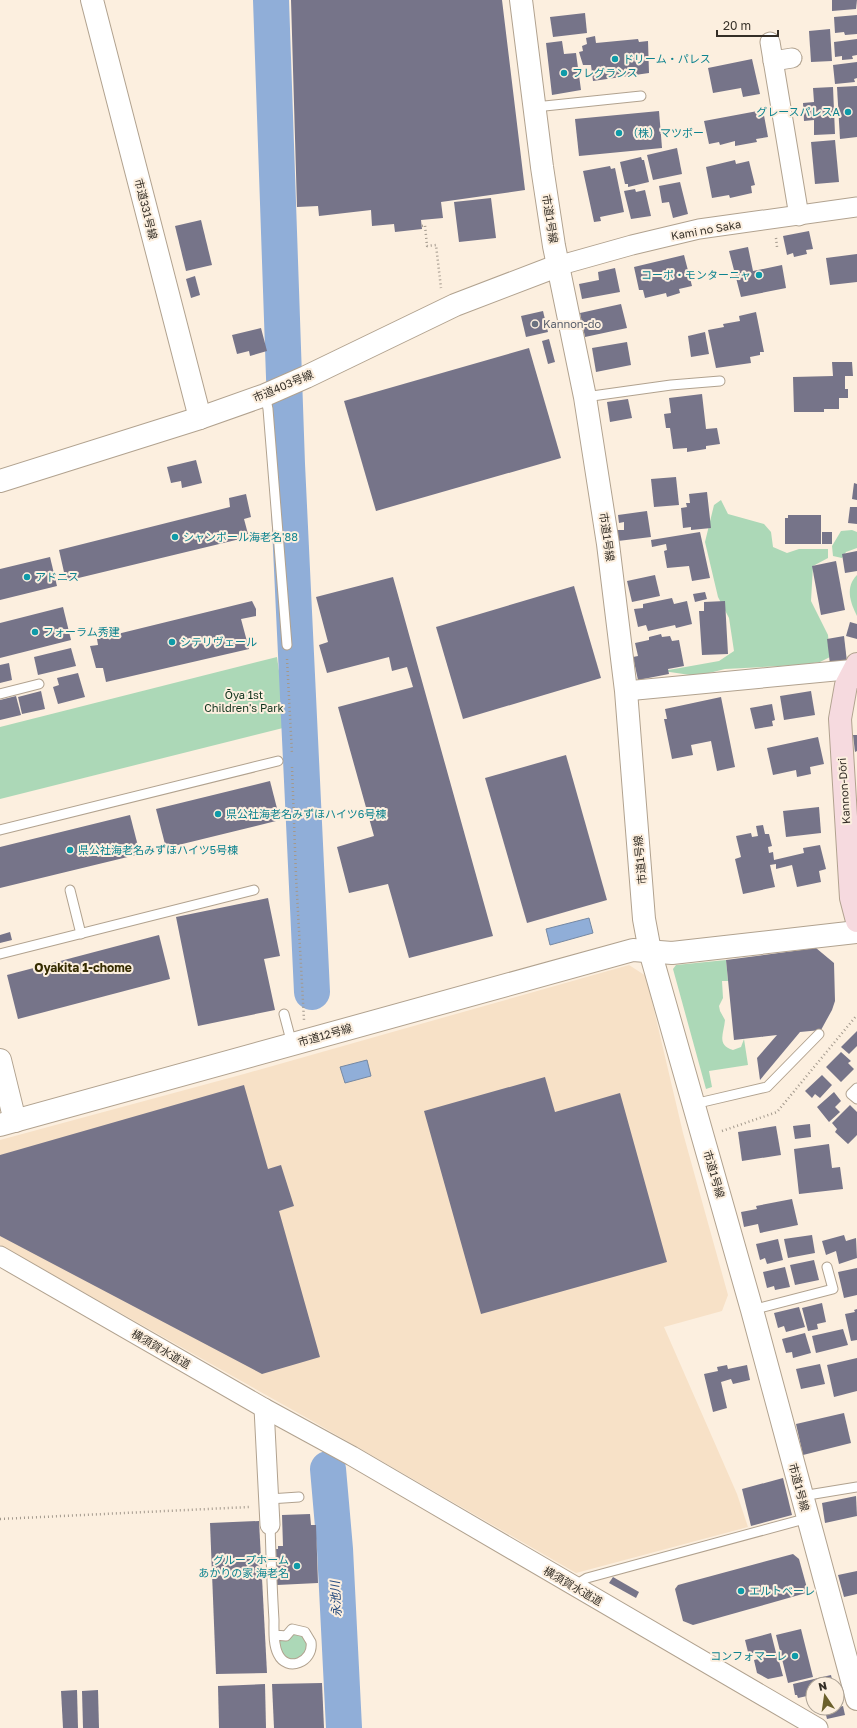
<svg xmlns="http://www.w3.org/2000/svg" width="857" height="1728" font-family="'Golos Text','Noto Sans JP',sans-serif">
<rect width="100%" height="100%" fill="#fcefdf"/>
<path fill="#f7e1c7" d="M629 965 646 976 683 1133 728 1295 722 1311 664 1327 737 1494 748 1527 576 1573 307 1418 0 1245V1140L244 1074Z"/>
<g fill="#acd8b7">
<path d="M721 500 728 514 764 524 771 532 773 547 787 553 799 549H828V558L813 566 811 601 828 635 830 657 820 662 799 665 725 669 697 676 663 671 719 661 734 651 729 618 718 597 705 542 714 505Z"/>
<path d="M852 530 857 532V548L846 552 842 558 833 556 832 546 841 531Z"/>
<path d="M857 575V616C850 602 845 587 857 575Z"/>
<path d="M277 657 287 727 0 799V727Z"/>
<path d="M726 960 728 981H722L723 998 719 1006 720 1011 725 1020C724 1033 716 1045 733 1050L741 1047 744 1039 748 1065 709 1071 712 1087 706 1089 673 969 676 965Z"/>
<path d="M294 1631 303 1634 309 1647 298 1661 285 1659 278 1645 280 1640Z"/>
</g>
<g fill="#90aed8" stroke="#7588a3">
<path d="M589 918 593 933 550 945 546 929Z"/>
<path d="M367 1060 371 1076 345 1083 340 1067Z"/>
</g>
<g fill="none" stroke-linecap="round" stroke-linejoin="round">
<g stroke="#90aed8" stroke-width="36">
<path d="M271 0 287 464 312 992"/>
<path d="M328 1469 335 1549 344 1728"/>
</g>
</g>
<g fill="#767489">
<path d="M291 0H502L525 190 441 202 443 218 421 220 422 229 395 232 394 224 372 226 371 210 319 216 318 206 297 207Z"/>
<path d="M832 0H857L856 9 832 11Z"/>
<path d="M585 13 587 33 553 37 550 17Z"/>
<path d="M857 15V34L845 35 844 32 835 33 834 17Z"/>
<path d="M830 29 832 61 811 62 809 31Z"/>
<path d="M595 36 596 43 638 39 639 42 648 41 649 73 593 81 591 65H583L579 52 583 51 582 46 587 44 586 38Z"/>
<path d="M857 39V55L852 56 853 59 842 60V56L835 57 834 42Z"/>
<path d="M562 41 564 54 576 53 581 90 552 95 546 43Z"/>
<path d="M752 59 760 94 743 97 741 88 713 93 708 68Z"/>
<path d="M857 62V78L854 79 855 82 835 84 833 65Z"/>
<path d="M857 86V137L840 139 837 87Z"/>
<path d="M833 87 835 134 814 135V120L804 121 803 103 814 102 813 88Z"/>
<path d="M763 110 768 137 756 139 757 142 735 146V141L720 145 719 142 709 144 704 121Z"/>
<path d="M659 111 662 148 579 156 575 119Z"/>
<path d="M835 140 839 182 815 184 811 142Z"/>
<path d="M677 148 682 174 653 180 647 155Z"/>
<path d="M641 157 642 160H644L649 182 628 187V184H625L620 162Z"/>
<path d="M735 160 736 164 749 161 755 185 751 186 752 193 730 198 729 195 712 198 706 167Z"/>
<path d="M610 166 611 169 615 168 624 212 600 217 601 221 594 222 583 171Z"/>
<path d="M680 182 688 214 673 218 669 202 662 203 659 186Z"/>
<path d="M635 189 636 192 645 190 651 216 631 219 624 191Z"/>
<path d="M491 198 496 238 459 242 454 202Z"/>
<path d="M201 220 212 265 186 271 175 226Z"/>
<path d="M809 231 813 249 806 250 807 254 794 257 793 253 787 255 783 236Z"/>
<path d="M748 247 753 271 782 265 786 288 741 297 729 251Z"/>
<path d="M857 254V282L830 285 826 258Z"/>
<path d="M684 255 692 286 679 289 680 293 667 297 666 293 645 298 643 290H639L634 267Z"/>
<path d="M615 268 620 292 582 299 579 284 599 280 598 272Z"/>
<path d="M195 276 200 295 191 298 186 279Z"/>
<path d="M621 304 627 328 585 337 580 313Z"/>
<path d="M543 311 548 332 526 337 521 316Z"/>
<path d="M756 312 764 352H760V355L750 357 751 363 716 368 708 330 724 327 723 324 740 321 739 316Z"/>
<path d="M261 328 267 351 250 356 249 351 237 354 232 335Z"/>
<path d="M705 332 709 354 691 357 688 336Z"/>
<path d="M549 339 555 362 548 364 542 341Z"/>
<path d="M627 342 631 365 596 372 592 348Z"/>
<path d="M529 348 561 458 376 511 344 401Z"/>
<path d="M832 362H852L853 376H845V389H848V398H839V409H824V412H794L793 377 833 376Z"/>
<path d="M702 394 706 429 717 428 720 444 706 446V449L687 452V448L673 449 670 428H666L664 414 671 413 669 398Z"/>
<path d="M628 399 632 418 610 422 607 402Z"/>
<path d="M196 460 202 483 182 488 181 481 171 483 167 467Z"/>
<path d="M676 477 679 505 654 507 651 479Z"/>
<path d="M854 483 857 484V500L852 499Z"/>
<path d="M707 492 711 528 691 530V527L683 528 681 508 687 507 686 503H690L689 494Z"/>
<path d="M246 494 251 517 244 519 248 534 239 536 240 539 66 581 59 550 230 507 229 498Z"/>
<path d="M850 507H857V524L848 523Z"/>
<path d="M647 511 651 537 618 541 617 530H624V522L619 523 618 515Z"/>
<path d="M788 515H821V544H785V518H788Z"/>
<path d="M700 532 710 578 692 581 689 566 667 568 664 551 667 550 666 544 652 547 651 540Z"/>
<rect x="822" y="532" width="10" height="12"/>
<path d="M857 551V571L845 573 842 554Z"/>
<path d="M50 557 57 586 0 600V569Z"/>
<path d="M836 561 845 610 821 615 812 566Z"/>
<path d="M655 575 660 596 632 602 627 581Z"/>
<path d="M393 577 493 936 409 958 388 884 349 893 337 847 374 836 338 707 413 687 407 667 392 671 389 657 327 673 319 645 328 642 316 597Z"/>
<path d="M574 586 601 678 463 719 436 627Z"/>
<path d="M705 592 707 599 695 602 693 594Z"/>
<path d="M672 598 674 604 687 601 692 624 676 628 675 625 648 631 646 625 638 627 634 609 643 608V604Z"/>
<path d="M252 601 256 609V616L241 619 249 649 106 682 103 668H96L90 646 98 645 97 639Z"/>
<path d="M725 601 728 654 702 655 699 611H704V602Z"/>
<path d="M63 607 71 640 0 658V623Z"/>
<path d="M850 622 857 624V639L846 636Z"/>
<path d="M661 634 662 637 670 636 672 641 679 640 684 666 668 669 669 674 638 680 633 657 638 656 635 643 649 640V637Z"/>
<path d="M844 636 847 662 830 664 827 639Z"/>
<path d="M71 648 76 666 38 675 34 657Z"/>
<path d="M9 663 12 680 0 683V665Z"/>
<path d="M78 673 85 697 58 704 53 687 59 685 57 678Z"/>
<path d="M41 691 45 709 22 714 18 697Z"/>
<path d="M811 691 815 715 784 720 780 696Z"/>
<path d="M16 696 21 715 0 720V700Z"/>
<path d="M721 697 735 767 717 771 711 741 691 745 693 755 672 759 664 719H667L665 709Z"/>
<path d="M772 704 775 720 772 721 773 726 755 729 750 708Z"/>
<path d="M853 735H857V751L855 752Z"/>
<path d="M818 737 824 764 810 767 811 774 797 777 796 770 773 775 767 748Z"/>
<path d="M566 755 607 900 527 923 485 778Z"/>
<path d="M270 781 280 820 166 848 156 809Z"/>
<path d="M819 807 821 833 786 837 783 811Z"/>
<path d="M130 815 140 854 0 888V847Z"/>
<path d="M763 825 765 834H769L772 846 768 847 769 853 773 852 774 860 804 853 803 848 820 845 826 869 819 871 821 882 797 887 792 865 776 869V864L770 865 775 887 743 894 735 859 741 857 736 836 751 833 752 837 758 836 756 826Z"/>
<path d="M268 898 280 956 264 959 275 1010 198 1026 176 917Z"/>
<path d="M10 932 12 940 0 943V935Z"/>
<path d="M159 935 170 979 18 1019 7 975Z"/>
<path d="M816 948 834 963 835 1001 832 1010 821 1030 800 1032 760 1080 757 1058 777 1035 734 1040 726 960Z"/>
<path d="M857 1031V1046L849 1054 841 1047Z"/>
<path d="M841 1052 851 1061 848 1063 854 1069 841 1082 826 1067Z"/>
<path d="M822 1075 832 1085 820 1098 815 1094 812 1098 805 1091Z"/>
<path d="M545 1077 555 1112 620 1093 667 1262 481 1314 424 1111Z"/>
<path d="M244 1085 268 1169 281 1165 294 1206 279 1211 320 1357 262 1374 0 1236V1155Z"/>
<path d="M834 1092 841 1101 835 1107 840 1112 829 1122 817 1107Z"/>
<path d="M850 1105 857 1112V1135L848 1144 835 1132 837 1129 832 1123Z"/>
<path d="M810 1124 811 1137 795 1139 793 1126Z"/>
<path d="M776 1126 781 1155 742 1161 738 1132Z"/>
<path d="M829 1144 832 1168 840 1167 843 1189 799 1194 794 1149Z"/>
<path d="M792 1199 798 1225 760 1233 758 1224 744 1227 741 1212 757 1209 756 1206Z"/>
<path d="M812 1235 815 1253 788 1258 784 1239Z"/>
<path d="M844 1235 846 1241 856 1238 857 1258 839 1264 836 1251 826 1255 822 1241Z"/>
<path d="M778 1239 783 1260 767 1264 765 1258 760 1260 756 1244Z"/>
<path d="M814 1260 819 1280 795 1285 790 1265Z"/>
<path d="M785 1267 790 1287 775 1290 774 1286 767 1288 763 1272Z"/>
<path d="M857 1268V1295L844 1298 838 1272Z"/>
<path d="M822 1303 826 1322 817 1324 818 1329 808 1331 802 1308Z"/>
<path d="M799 1307 805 1327 786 1332 784 1326 778 1328 774 1313Z"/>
<path d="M857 1309V1340L851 1341 845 1314 855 1312 854 1310Z"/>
<path d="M843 1329 848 1345 816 1353 812 1336Z"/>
<path d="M805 1333 811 1353 793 1358 792 1352 786 1353 782 1339Z"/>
<path d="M857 1358V1391L834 1397 827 1365Z"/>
<path d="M820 1364 825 1384 801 1389 796 1369Z"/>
<path d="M727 1365 728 1369 747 1365 750 1380 733 1384 731 1379 721 1382 727 1408 713 1412 704 1374 718 1371 717 1367Z"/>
<path d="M844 1413 851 1443 803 1455 796 1424Z"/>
<path d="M783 1478 792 1515 751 1526 742 1489Z"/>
<path d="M856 1496 857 1516 825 1523 822 1503Z"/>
<path d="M310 1514 311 1525H316L318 1583 277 1585 276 1549H278V1546H283L282 1515Z"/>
<path d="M259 1521 267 1673 216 1674 210 1523Z"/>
<path d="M793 1554 799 1559 807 1588 806 1593 693 1625 683 1621 675 1589 678 1585Z"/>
<path d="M857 1571V1594L844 1597 838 1575Z"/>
<path d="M613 1577 639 1592 636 1598 609 1583Z"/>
<path d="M801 1629 813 1677 788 1683 776 1635Z"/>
<path d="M771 1633 776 1653 756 1658 755 1654 749 1656 745 1640Z"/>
<path d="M777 1654 783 1676 768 1679 757 1673 754 1660Z"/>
<path d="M831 1675 833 1684H813V1705L810 1706 807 1696 798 1698 797 1695H795L793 1684Z"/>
<path d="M322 1683 324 1728H274L272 1684Z"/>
<path d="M265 1684 266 1728H219L218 1686Z"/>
<path d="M77 1690 78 1728H63L61 1691Z"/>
<path d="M98 1690 99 1728H83L82 1691Z"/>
<path d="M843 1706 845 1715 827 1719 825 1711Z"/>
</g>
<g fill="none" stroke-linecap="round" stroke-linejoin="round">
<defs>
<g id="service">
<path d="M535 107 641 96"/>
<path d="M265 395 268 409 287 645"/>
<path d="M585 397 671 385 720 381"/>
<path d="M0 694 39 684"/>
<path d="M0 830 278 761"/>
<path d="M70 890 81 934"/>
<path d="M0 954 254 890"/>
<path d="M284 1014 292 1044"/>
<path d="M857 1088 851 1094 857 1099"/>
<path d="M694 1104 767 1087 819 1034"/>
<path d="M752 1310 833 1289 827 1267"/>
<path d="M802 1496 857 1487"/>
<path d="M269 1499 299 1497"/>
<path d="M270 1525C271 1557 272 1589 274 1620 274 1631 273 1644 278 1654 287 1673 314 1662 311 1642L305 1632 292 1629 286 1636 275 1635"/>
<path d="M574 1586 587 1578 808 1518"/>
</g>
<g id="minor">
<path d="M770 42 799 216"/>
<path d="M773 61 792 58"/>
<path d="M557 266 632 245 699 229 857 207"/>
<path d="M626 691 857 669"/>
<path d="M0 1256 264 1408 352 1456 818 1728"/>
<path d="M264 1408 270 1525"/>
</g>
<g id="tertiary">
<path d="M92 0 200 418"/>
<path d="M521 0 542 167 554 246 585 397 608 544 626 691 644 919 650 951 752 1310 857 1699"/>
<path d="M0 481 200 418 265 395 306 377 455 305 557 266"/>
<path d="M0 1060 15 1121"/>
<path d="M0 1125 633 950 672 953 857 932"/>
</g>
<path id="secondary" d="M857 664 846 685 840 719 851 898 857 921"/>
</defs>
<use href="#service" stroke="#b1a28f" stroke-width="11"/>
<use href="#minor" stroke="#b1a28f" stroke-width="21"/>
<use href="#tertiary" stroke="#b1a28f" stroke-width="24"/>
<use href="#secondary" stroke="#b1a28f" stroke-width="24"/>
<g stroke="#a3998d" stroke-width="2.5" stroke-dasharray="1 3" stroke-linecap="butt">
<path d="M422 226 425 225 427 246 436 245 441 288"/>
<path d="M776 238 777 247"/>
<path d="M287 659 292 754"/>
<path d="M292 767 296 876 304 1020"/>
<path d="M722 1131 777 1112 857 1015"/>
<path d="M0 1519 249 1507"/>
</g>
<use href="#service" stroke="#fff" stroke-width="9"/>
<use href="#minor" stroke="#fff" stroke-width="19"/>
<use href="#tertiary" stroke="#fff" stroke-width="22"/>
<use href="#secondary" stroke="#f6dadf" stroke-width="22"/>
</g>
<g fill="#0f9aa8" stroke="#fcefdf" stroke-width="1.5">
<circle cx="615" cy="59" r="4"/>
<circle cx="564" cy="73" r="4"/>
<circle cx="848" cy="112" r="4"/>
<circle cx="619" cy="133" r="4"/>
<circle cx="759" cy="275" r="4"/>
<circle cx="175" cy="537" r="4"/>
<circle cx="27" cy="577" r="4"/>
<circle cx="35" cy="632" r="4"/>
<circle cx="172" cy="642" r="4"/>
<circle cx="218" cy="814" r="4"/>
<circle cx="70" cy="850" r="4"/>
<circle cx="297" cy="1566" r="4"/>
<circle cx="741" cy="1591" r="4"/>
<circle cx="795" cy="1656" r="4"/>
</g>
<circle fill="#6b7280" stroke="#fcefdf" stroke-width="1.5" cx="535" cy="324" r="4"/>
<g text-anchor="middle" stroke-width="4" stroke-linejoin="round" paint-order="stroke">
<g font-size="11" fill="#0d838f" stroke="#fcefdf" text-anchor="start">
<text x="623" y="63">ドリーム・パレス</text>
<text x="572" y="77">フレグランス</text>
<text x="840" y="116" text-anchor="end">グレースパレスA</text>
<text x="627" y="137">（株）マツボー</text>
<text x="751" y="279" text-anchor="end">コーポ・モンターニャ</text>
<text x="183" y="541">シャンポール海老名'88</text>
<text x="35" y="581">アドニス</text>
<text x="43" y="636">フォーラム秀建</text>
<text x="180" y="646">シテリヴェール</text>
<text x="226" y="818">県公社海老名みずほハイツ6号棟</text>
<text x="78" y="854">県公社海老名みずほハイツ5号棟</text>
<text x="289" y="1564" text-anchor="end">グループホーム<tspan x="289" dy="13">あかりの家 海老名</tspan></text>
<text x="749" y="1595">エルトベーレ</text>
<text x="787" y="1660" text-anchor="end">コンフォマーレ</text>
</g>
<g font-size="11" fill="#352f27" stroke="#fcefdf">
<text transform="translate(146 209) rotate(76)" y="4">市道331号線</text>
<text transform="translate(550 219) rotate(81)" y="4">市道1号線</text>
<text transform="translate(706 230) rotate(-10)" y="4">Kami no Saka</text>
<text transform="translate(283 386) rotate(-23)" y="4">市道403号線</text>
<text transform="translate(607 537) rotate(82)" y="4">市道1号線</text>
<text transform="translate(844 791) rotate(-94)" y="4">Kannon-Dōri</text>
<text transform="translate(640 860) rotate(-95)" y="4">市道1号線</text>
<text transform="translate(325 1035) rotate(-16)" y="4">市道12号線</text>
<text transform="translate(714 1174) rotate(74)" y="4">市道1号線</text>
<text transform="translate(161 1349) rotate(30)" y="4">横須賀水道道</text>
<text transform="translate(799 1487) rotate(75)" y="4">市道1号線</text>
<text transform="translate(573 1586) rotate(30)" y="4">横須賀水道道</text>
</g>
<g font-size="11" fill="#5b616d" stroke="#fcefdf" text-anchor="start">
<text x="543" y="328">Kannon-do</text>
</g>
<g font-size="11" fill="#0e321b" stroke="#fcefdf">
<text x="244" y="699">Ōya 1st<tspan x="244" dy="13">Children's Park</tspan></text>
</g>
<g font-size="12" font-weight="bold" fill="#352c01" stroke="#fcefdf">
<text x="83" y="972">Oyakita 1-chome</text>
</g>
<g font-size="12" font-style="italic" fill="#23497e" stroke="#fcefdf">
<text transform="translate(336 1599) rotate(-93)" y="4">永池川</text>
</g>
</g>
<g transform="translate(825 1696) rotate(347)"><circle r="19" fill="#fcefdf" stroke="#aca295"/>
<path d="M0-3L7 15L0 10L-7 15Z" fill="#6b602c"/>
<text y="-6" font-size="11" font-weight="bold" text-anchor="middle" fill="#352f27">N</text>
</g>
<path d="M717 30v6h61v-6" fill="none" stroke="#352f27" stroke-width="2"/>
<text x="723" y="30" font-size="12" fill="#352f27" stroke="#fcefdf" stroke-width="3" paint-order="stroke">20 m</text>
</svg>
